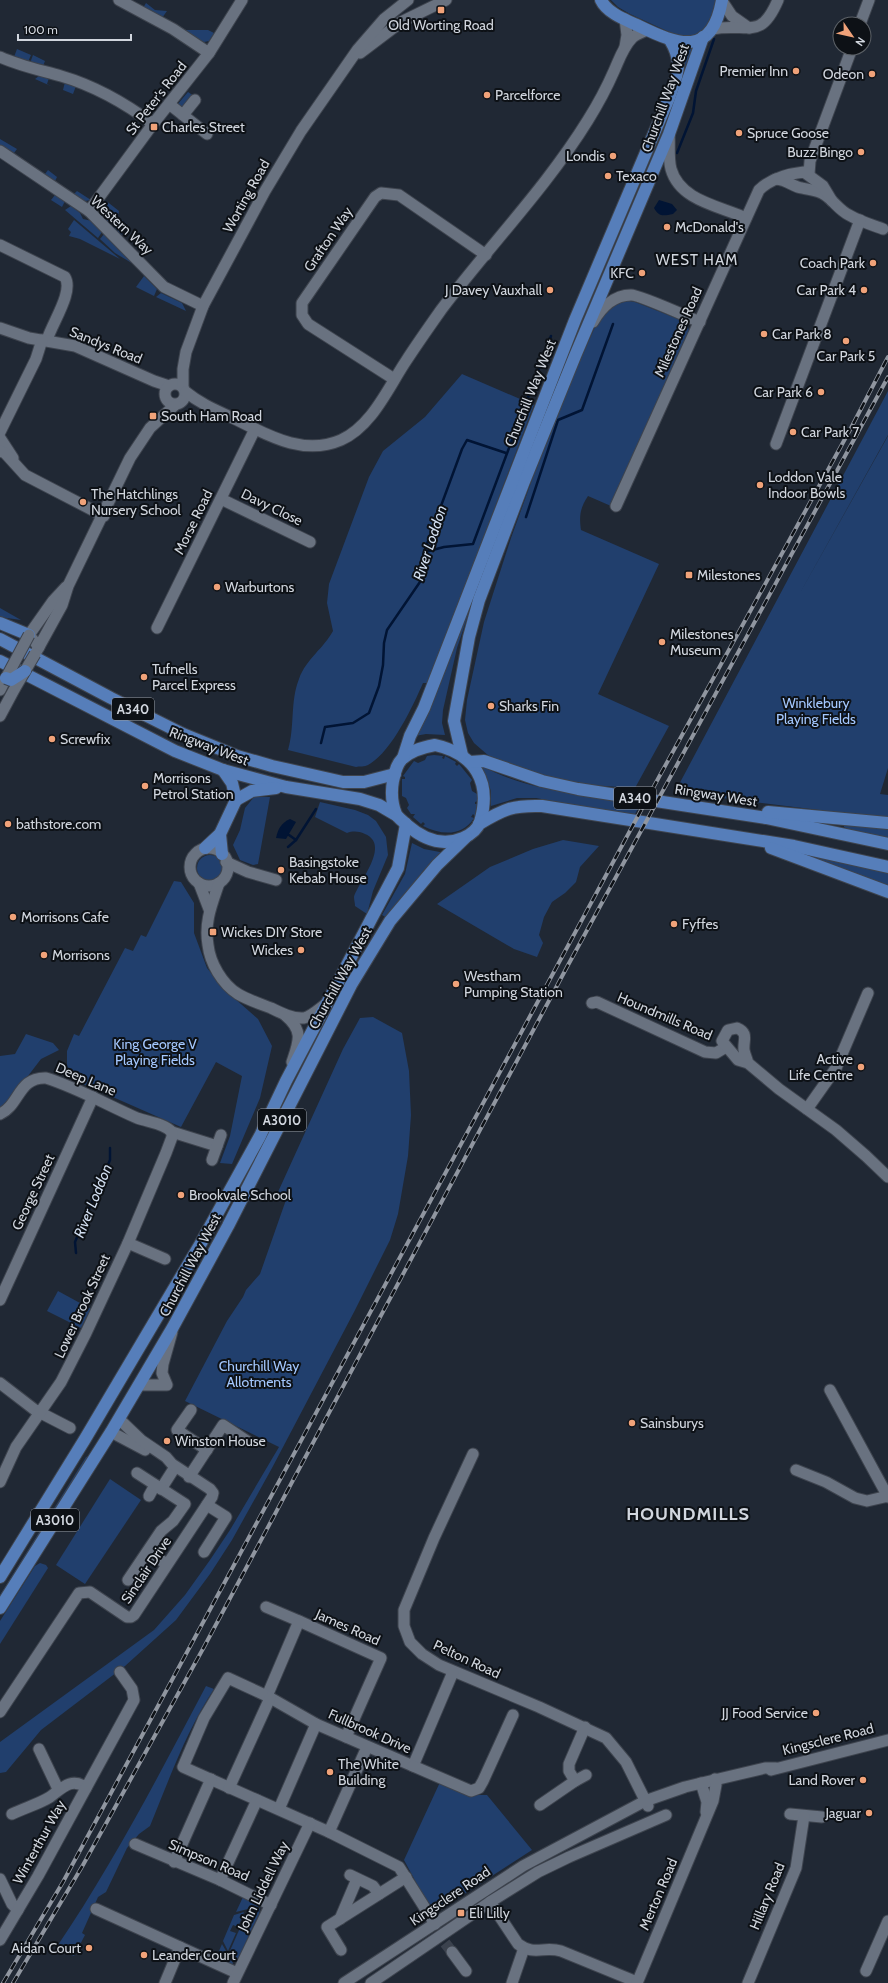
<svg xmlns="http://www.w3.org/2000/svg" width="888" height="1983" font-family="Cabin,sans-serif">
<rect width="100%" height="100%" fill="#202834"/>
<g fill="#213f6d">
<path d="M611 0H719L716 16 703 31 694 35 680 37 630 14 618 7Z"/>
<path d="M146 3 155 10 167 11 162 18 143 8Z"/>
<path d="M186 30H208L214 33 209 41 204 42 185 32Z"/>
<path d="M694 46 495 535 457 648 443 710 442 723 445 735 426 734 415 736 628 204 680 49Z"/>
<path d="M17 49 31 55 28 62 14 57Z"/>
<path d="M33 55 45 61 43 66 30 63Z"/>
<path d="M39 76 49 78 47 84 53 87 35 79Z"/>
<path d="M65 82 76 86 73 94 63 90Z"/>
<path d="M188 92 194 96 183 108 177 105Z"/>
<path d="M0 139 17 149 14 153 0 145Z"/>
<path d="M48 170 57 177 55 181 45 174Z"/>
<path d="M77 191 91 200 85 201 73 195Z"/>
<path d="M55 195 65 201 62 207 51 200Z"/>
<path d="M105 200 119 211 118 217 127 224 125 227 115 219 110 225 99 213 100 207Z"/>
<path d="M71 206 80 213 83 219 92 221 102 232 98 238 65 210Z"/>
<path d="M74 220 120 259 80 239 69 236 71 232 68 229Z"/>
<path d="M114 223 125 231 122 235 112 226Z"/>
<path d="M105 233 140 268 115 253 100 239Z"/>
<path d="M144 276 157 289 154 296 136 287Z"/>
<path d="M161 293 182 303 186 311 156 297Z"/>
<path d="M623 300 635 302 686 322 690 333 611 506 588 496C580 508 579 516 581 530L659 564 598 694 669 726 635 788 574 784 546 777 489 756 474 743 468 733 465 720 467 700 484 622 511 538 555 416 599 318 612 304Z"/>
<path d="M462 374 534 405 428 683H423C413 706 391 753 368 765 365 767 359 766 356 767L288 750C295 727 290 701 299 679 306 659 324 648 333 631L327 603 329 584 369 477 383 451 425 417Z"/>
<path d="M888 391V435L795 602 888 436V768L880 794 888 795V841L849 830 844 827V822L827 811 675 792Z"/>
<path d="M0 608 21 620 0 617Z"/>
<path d="M434 755 443 756 442 758 444 759 445 756 456 762 455 764 457 766 459 764 472 780 470 783 472 791 477 794 478 801 475 802V804H477L475 816 473 814 471 817 474 818C462 837 441 835 423 826L425 824 423 822 421 824 413 817 415 814H411L407 808 409 805 406 798 402 796V779H405V777L403 776 414 761 418 763 425 760 427 756Z"/>
<path d="M482 766C529 792 589 795 641 803L634 816 536 798H517L491 806V791Z"/>
<path d="M254 797H270L258 864 253 865 240 860 233 845 240 830 245 808Z"/>
<path d="M320 802 355 810 368 815 376 821 386 837 388 855 373 891 367 914 355 906C355 903 354 900 354 897 359 881 391 845 365 834 358 831 353 831 347 833L315 817Z"/>
<path d="M563 840 599 846 580 867 576 882 565 893 552 902 544 917 539 935 543 943 537 957 514 949 437 904 490 867 533 849Z"/>
<path d="M412 843 424 849 445 853 424 870 387 918 382 915 405 874Z"/>
<path d="M802 853 888 873V889Z"/>
<circle cx="210" cy="868" r="13"/>
<path d="M174 881 181 882 194 903V933L207 968 225 990 258 1019 272 1046 260 1098 232 1164 220 1163 230 1136 242 1076 216 1062 181 1127 65 1076 67 1072V1051L74 1034 79 1036 125 948 133 951 141 935 146 937Z"/>
<path d="M373 1017 402 1033 409 1071 411 1115 408 1156 398 1214 390 1240 354 1312 272 1468 232 1540 210 1574 176 1620 125 1666 41 1730 6 1772 0 1773V1742L154 1630 185 1595 210 1560 230 1530 279 1447 185 1401 227 1321 243 1297 246 1290 260 1274 287 1197 278 1192 343 1049 360 1018Z"/>
<path d="M26 1034 53 1043 59 1050 41 1059 11 1098 0 1110V1056L15 1054Z"/>
<path d="M58 1291 91 1309 81 1328 47 1311Z"/>
<path d="M89 1456 0 1603V1595L86 1457Z"/>
<path d="M110 1479 141 1500 85 1584 56 1565Z"/>
<path d="M40 1563 46 1565 48 1568 0 1644V1621L35 1566Z"/>
<path d="M206 1686 214 1689C186 1731 169 1780 150 1826L139 1834 127 1848 106 1892 98 1897 82 1933 85 1935 74 1956 56 1948C113 1864 159 1775 206 1686Z"/>
<path d="M441 1780 476 1795H487L532 1850 433 1914 404 1860Z"/>
<path d="M243 1897 261 1905 260 1906 236 1912Z"/>
<path d="M260 1908 259 1914 237 1961 234 1962 229 1953 247 1912Z"/>
<path d="M244 1912 238 1927 233 1925 230 1931 236 1933 228 1951 223 1941 234 1915Z"/>
<path d="M222 1944 233 1963 232 1966 216 1958Z"/>
</g>
<g fill="#011434">
<path d="M659 200 672 204 677 210 673 214C663 216 659 217 654 208Z"/>
<path d="M290 819 296 822 286 839 276 838C278 829 281 823 290 819Z"/>
</g>
<g fill="none" stroke-linecap="round" stroke-linejoin="round">
<g stroke="#011434" stroke-width="2.5">
<path d="M677 153 693 113 696 91 714 39"/>
<path d="M526 517 558 420 582 410 613 324"/>
<path d="M425 552 444 547 473 544 551 336"/>
<path d="M321 743 325 727 353 723 369 713 379 686 383 665 384 643 387 630 422 579 424 552 462 449 467 440 506 453"/>
<path d="M289 835 296 840"/>
<path d="M288 847 296 840 316 809"/>
<path d="M76 1253 75 1242 110 1160V1148"/>
</g>
<path stroke="#3b424e" stroke-width="11" stroke-dasharray="11 5.5" stroke-linecap="butt" d="M445 1943 452 1952"/>
<defs>
<g id="minor">
<path d="M119 0 173 29 209 53"/>
<path d="M722 1 732 16 749 28"/>
<path d="M625 19 627 35 625 47"/>
<path d="M860 24 869 0"/>
<path d="M712 29C748 22 760 42 778 0"/>
<path d="M360 53 401 22 446 0"/>
<path d="M0 57C20 66 40 70 61 76 95 86 125 103 153 124"/>
<path d="M169 104 207 134"/>
<path d="M183 115 195 100"/>
<path d="M669 134C670 145 668 158 671 169 680 201 720 206 746 218"/>
<path d="M0 151 89 211 164 287 203 306"/>
<path d="M809 174 810 161 852 48"/>
<path d="M776 179C788 180 793 187 802 188 810 190 818 190 825 195 834 201 839 210 849 215 859 221 872 225 883 229"/>
<path d="M89 211 153 124 209 53 242 0"/>
<path d="M0 245 65 277C74 292 52 323 47 340"/>
<path d="M593 322C601 308 614 295 631 295 640 295 688 317 700 322"/>
<path d="M0 328 29 338 75 346 154 381 169 386"/>
<path d="M394 379 308 324 302 315V303L375 197 381 193 399 195 486 255"/>
<circle cx="175" cy="394" r="10"/>
<path d="M183 387V369L186 352 203 306 265 191 301 131 358 49 384 19 408 0"/>
<path d="M186 392C202 405 218 411 237 420 269 436 304 456 341 440 372 426 388 388 406 361 417 344 429 327 441 310 489 246 546 188 588 120 598 104 607 87 614 71 619 60 623 47 632 38 636 34 643 32 647 30"/>
<path d="M0 432 36 359 42 340"/>
<path d="M0 438 13 458"/>
<path d="M776 444 860 220"/>
<path d="M0 451 5 453 25 475 104 516"/>
<path d="M221 499 310 542"/>
<path d="M616 506 759 190C771 178 787 174 804 172L823 186 832 201"/>
<path d="M157 628 255 429"/>
<path d="M39 647 29 635 53 601 66 587"/>
<path d="M35 654 62 605 68 586 130 458 150 428 175 405"/>
<path d="M0 690 6 678"/>
<path d="M0 716 15 688"/>
<circle cx="209" cy="867" r="19"/>
<path d="M226 862 248 872 276 880"/>
<path d="M199 883 209 909"/>
<path d="M219 883C212 904 204 922 208 945 210 963 222 984 238 994 248 1000 261 1004 271 1008 281 1013 293 1019 304 1018 312 1016 320 1008 327 1003"/>
<path d="M592 1003 597 1002 705 1052 716 1053 726 1047"/>
<path d="M285 1015C304 1031 299 1041 292 1062"/>
<path d="M748 1063C747 1059 745 1055 744 1050 743 1040 749 1033 737 1028L728 1030 722 1041 738 1060 748 1063 779 1089 836 1130 866 1156 888 1177"/>
<path d="M807 1109 836 1068 868 993"/>
<path d="M0 1114C20 1105 18 1077 46 1078 78 1088 107 1105 137 1118 148 1122 164 1123 172 1132L217 1146"/>
<path d="M212 1160 221 1135"/>
<path d="M128 1243 165 1259"/>
<path d="M0 1300 93 1097"/>
<path d="M0 1383 35 1410 70 1428"/>
<path d="M140 1385H167L162 1373 163 1364 172 1332"/>
<path d="M830 1390 888 1497"/>
<path d="M191 1410 177 1430 207 1450"/>
<path d="M111 1432 145 1450"/>
<path d="M473 1454 434 1538 404 1610V1626L410 1642 422 1654 439 1665 539 1707 606 1738 626 1762 648 1806"/>
<path d="M796 1470 826 1482 855 1498 867 1501 888 1496"/>
<path d="M189 1477 223 1425 247 1441"/>
<path d="M0 1482 16 1447 61 1382 86 1333 128 1243 166 1153 172 1137V1132"/>
<path d="M161 1489 175 1467"/>
<path d="M149 1496 155 1485"/>
<path d="M204 1552 226 1517 207 1505"/>
<path d="M154 1556 167 1564"/>
<path d="M128 1580 161 1531 173 1521 185 1504 137 1473"/>
<path d="M266 1607 299 1621"/>
<path d="M267 1696 299 1621 381 1658 346 1737"/>
<path d="M0 1712 79 1593 90 1592 127 1617H131L134 1615 212 1497 213 1493 210 1489 172 1464 166 1457 141 1440 119 1419"/>
<path d="M367 1747 329 1832 183 1767 204 1718 228 1678 267 1696 316 1724 413 1766 453 1672"/>
<path d="M39 1749 58 1789"/>
<path d="M413 1766 471 1791 479 1788 483 1781 513 1715"/>
<path d="M771 1770 888 1740"/>
<path d="M575 1781 586 1775"/>
<path d="M701 1783 707 1802 706 1812"/>
<path d="M229 1788 270 1698"/>
<path d="M540 1805 575 1781 569 1771V1764L585 1727"/>
<path d="M279 1809 316 1724"/>
<path d="M12 1814C24 1808 39 1804 50 1797 61 1789 72 1776 86 1788"/>
<path d="M790 1814 822 1817"/>
<path d="M329 1832 399 1867 435 1924"/>
<path d="M135 1844 220 1880 271 1905"/>
<path d="M174 1862 211 1779"/>
<path d="M350 1875 373 1886 379 1894"/>
<path d="M0 1879 12 1904 18 1910"/>
<path d="M220 1880 257 1800"/>
<path d="M490 1902 518 1944C534 1956 544 1946 561 1951L637 1982"/>
<path d="M96 1909 237 1973"/>
<path d="M340 1919 357 1879"/>
<path d="M0 1940 38 1876 134 1700 132 1689 120 1672"/>
<path d="M341 1950 327 1927 406 1877"/>
<path d="M452 1952 466 1971"/>
<path d="M866 1971 888 1921"/>
<path d="M165 1983 180 1947"/>
<path d="M233 1983 310 1823"/>
<path d="M344 1983 523 1866 645 1801 685 1787 765 1768H776"/>
<path d="M371 1983 490 1902 538 1872 569 1857 666 1815"/>
<path d="M512 1983 524 1948"/>
<path d="M637 1983 713 1801 716 1785 715 1779"/>
<path d="M748 1983 796 1868 804 1816"/>
</g>
<g id="major">
<path d="M601 0C607 13 626 20 639 26 678 45 712 58 722 0"/>
<path d="M0 623 29 635"/>
<path d="M0 639 111 698 183 734 237 756 272 766 343 782H364L395 774"/>
<path d="M0 661 175 751 223 770 286 787 360 799 379 805 396 815"/>
<path d="M435 745C475 754 492 782 480 822 477 830 470 835 463 838 442 847 423 839 407 825 404 822 398 818 396 814 392 804 391 792 393 781 395 773 396 765 402 759 411 750 424 747 435 745Z"/>
<path d="M462 755 454 721 455 715 469 637 479 600 523 484 575 356 669 134 703 37"/>
<path d="M403 758 410 736 424 708 575 320 669 98C677 75 684 63 670 40"/>
<path d="M470 762 484 761 542 781 578 789 766 818 888 844"/>
<path d="M236 800 252 791 276 788"/>
<path d="M768 812 888 823"/>
<path d="M479 824C504 809 513 805 542 806L794 846 888 867"/>
<path d="M220 834 222 854"/>
<path d="M205 848 220 834 236 800 232 783 223 770"/>
<path d="M771 848 888 892"/>
<path d="M0 1577 85 1439 201 1243 260 1136 286 1081 398 868 406 824"/>
<path d="M0 1608 111 1432 173 1327 228 1226 351 985 390 921 437 865 466 837"/>
</g>
</defs>
<use href="#minor" stroke="#3e444e" stroke-width="13"/>
<use href="#major" stroke="#3e444e" stroke-width="14"/>
<use href="#minor" stroke="#697280" stroke-width="11"/>
<use href="#major" stroke="#567eba" stroke-width="12"/>
<defs>
<g id="rail">
<path d="M3 1983 63 1882 659 777 851 428 888 357"/>
<path d="M13 1983 83 1865 204 1647 567 967 888 377"/>
</g>
</defs>
<use href="#rail" stroke="#9096a0" stroke-width="4"/>
<use href="#rail" stroke="#0d1116" stroke-width="2.5" stroke-dasharray="8" stroke-linecap="butt"/>
<defs>
<g id="minor-bridge">
<path d="M6 678 29 635"/>
<path d="M15 688 35 654"/>
</g>
<path id="major-bridge" d="M6 678 11 680 25 671"/>
</defs>
<use href="#minor-bridge" stroke="#3e444e" stroke-width="13" stroke-linecap="butt"/>
<use href="#major-bridge" stroke="#3e444e" stroke-width="14" stroke-linecap="butt"/>
<use href="#minor-bridge" stroke="#697280" stroke-width="11"/>
<use href="#major-bridge" stroke="#567eba" stroke-width="12"/>
</g>
<g fill="#f0a279" stroke="#0d1116" stroke-width="1.5">
<rect x="437" y="6" width="8" height="8" rx="2"/>
<circle cx="796" cy="71" r="4"/>
<circle cx="872" cy="74" r="4"/>
<circle cx="487" cy="95" r="4"/>
<rect x="150" y="123" width="8" height="8" rx="2"/>
<circle cx="739" cy="133" r="4"/>
<circle cx="861" cy="152" r="4"/>
<circle cx="613" cy="156" r="4"/>
<circle cx="608" cy="176" r="4"/>
<circle cx="667" cy="227" r="4"/>
<circle cx="873" cy="263" r="4"/>
<circle cx="642" cy="273" r="4"/>
<circle cx="550" cy="290" r="4"/>
<circle cx="864" cy="290" r="4"/>
<circle cx="764" cy="334" r="4"/>
<circle cx="846" cy="341" r="4"/>
<circle cx="821" cy="392" r="4"/>
<rect x="149" y="412" width="8" height="8" rx="2"/>
<circle cx="793" cy="432" r="4"/>
<circle cx="760" cy="485" r="4"/>
<circle cx="83" cy="502" r="4"/>
<rect x="685" y="571" width="8" height="8" rx="2"/>
<circle cx="217" cy="587" r="4"/>
<circle cx="662" cy="642" r="4"/>
<circle cx="144" cy="677" r="4"/>
<circle cx="491" cy="706" r="4"/>
<circle cx="52" cy="739" r="4"/>
<circle cx="145" cy="786" r="4"/>
<circle cx="8" cy="824" r="4"/>
<circle cx="281" cy="870" r="4"/>
<circle cx="13" cy="917" r="4"/>
<circle cx="674" cy="924" r="4"/>
<rect x="209" y="928" width="8" height="8" rx="2"/>
<circle cx="301" cy="950" r="4"/>
<circle cx="44" cy="955" r="4"/>
<circle cx="456" cy="984" r="4"/>
<circle cx="861" cy="1067" r="4"/>
<circle cx="181" cy="1195" r="4"/>
<circle cx="632" cy="1423" r="4"/>
<circle cx="167" cy="1441" r="4"/>
<circle cx="816" cy="1713" r="4"/>
<circle cx="330" cy="1772" r="4"/>
<circle cx="863" cy="1780" r="4"/>
<circle cx="869" cy="1813" r="4"/>
<rect x="457" y="1909" width="8" height="8" rx="2"/>
<circle cx="89" cy="1948" r="4"/>
<circle cx="144" cy="1955" r="4"/>
</g>
<g text-anchor="middle" stroke-width="4" stroke-linejoin="round" paint-order="stroke">
<g fill="#0d1116" stroke="#969ba2" stroke-width="1">
<rect x="112" y="698" width="42" height="22" rx="3"/>
<rect x="614" y="787" width="42" height="22" rx="3"/>
<rect x="258" y="1109" width="48" height="22" rx="3"/>
<rect x="31" y="1509" width="48" height="22" rx="3"/>
</g>
<g font-size="13" font-weight="bold" fill="#d1d6de">
<text x="133" y="714">A340</text>
<text x="635" y="803">A340</text>
<text x="282" y="1125">A3010</text>
<text x="55" y="1525">A3010</text>
</g>
<g font-size="14" fill="#d1d6de" stroke="#0d1116" text-anchor="start">
<text x="441" y="30" text-anchor="middle">Old Worting Road</text>
<text x="788" y="76" text-anchor="end">Premier Inn</text>
<text x="864" y="79" text-anchor="end">Odeon</text>
<text x="495" y="100">Parcelforce</text>
<text x="162" y="132">Charles Street</text>
<text x="747" y="138">Spruce Goose</text>
<text x="853" y="157" text-anchor="end">Buzz Bingo</text>
<text x="605" y="161" text-anchor="end">Londis</text>
<text x="616" y="181">Texaco</text>
<text x="675" y="232">McDonald's</text>
<text x="865" y="268" text-anchor="end">Coach Park</text>
<text x="634" y="278" text-anchor="end">KFC</text>
<text x="542" y="295" text-anchor="end">J Davey Vauxhall</text>
<text x="856" y="295" text-anchor="end">Car Park 4</text>
<text x="772" y="339">Car Park 8</text>
<text x="846" y="361" text-anchor="middle">Car Park 5</text>
<text x="813" y="397" text-anchor="end">Car Park 6</text>
<text x="161" y="421">South Ham Road</text>
<text x="801" y="437">Car Park 7</text>
<text x="768" y="482">Loddon Vale<tspan x="768" dy="16">Indoor Bowls</tspan></text>
<text x="91" y="499">The Hatchlings<tspan x="91" dy="16">Nursery School</tspan></text>
<text x="697" y="580">Milestones</text>
<text x="225" y="592">Warburtons</text>
<text x="670" y="639">Milestones<tspan x="670" dy="16">Museum</tspan></text>
<text x="152" y="674">Tufnells<tspan x="152" dy="16">Parcel Express</tspan></text>
<text x="499" y="711">Sharks Fin</text>
<text x="60" y="744">Screwfix</text>
<text x="153" y="783">Morrisons<tspan x="153" dy="16">Petrol Station</tspan></text>
<text x="16" y="829">bathstore.com</text>
<text x="289" y="867">Basingstoke<tspan x="289" dy="16">Kebab House</tspan></text>
<text x="21" y="922">Morrisons Cafe</text>
<text x="682" y="929">Fyffes</text>
<text x="221" y="937">Wickes DIY Store</text>
<text x="293" y="955" text-anchor="end">Wickes</text>
<text x="52" y="960">Morrisons</text>
<text x="464" y="981">Westham<tspan x="464" dy="16">Pumping Station</tspan></text>
<text x="853" y="1064" text-anchor="end">Active<tspan x="853" dy="16">Life Centre</tspan></text>
<text x="189" y="1200">Brookvale School</text>
<text x="640" y="1428">Sainsburys</text>
<text x="175" y="1446">Winston House</text>
<text x="808" y="1718" text-anchor="end">JJ Food Service</text>
<text x="338" y="1769">The White<tspan x="338" dy="16">Building</tspan></text>
<text x="855" y="1785" text-anchor="end">Land Rover</text>
<text x="861" y="1818" text-anchor="end">Jaguar</text>
<text x="469" y="1918">Eli Lilly</text>
<text x="81" y="1953" text-anchor="end">Aidan Court</text>
<text x="152" y="1960">Leander Court</text>
</g>
<g font-size="14" fill="#d1d6de" stroke="#0d1116">
<text transform="translate(156 98) rotate(-52)" y="5">St Peter's Road</text>
<text transform="translate(665 98) rotate(-70)" y="5">Churchill Way West</text>
<text transform="translate(246 196) rotate(-61)" y="5">Worting Road</text>
<text transform="translate(122 225) rotate(43)" y="5">Western Way</text>
<text transform="translate(328 239) rotate(-56)" y="5">Grafton Way</text>
<text transform="translate(678 332) rotate(-66)" y="5">Milestones Road</text>
<text transform="translate(106 345) rotate(22)" y="5">Sandys Road</text>
<text transform="translate(530 393) rotate(-68)" y="5">Churchill Way West</text>
<text transform="translate(272 507) rotate(26)" y="5">Davy Close</text>
<text transform="translate(193 522) rotate(-64)" y="5">Morse Road</text>
<text transform="translate(209 746) rotate(21)" y="5">Ringway West</text>
<text transform="translate(716 795) rotate(9)" y="5">Ringway West</text>
<text transform="translate(340 978) rotate(-61)" y="5">Churchill Way West</text>
<text transform="translate(665 1016) rotate(23)" y="5">Houndmills Road</text>
<text transform="translate(86 1079) rotate(23)" y="5">Deep Lane</text>
<text transform="translate(33 1192) rotate(-65)" y="5">George Street</text>
<text transform="translate(190 1265) rotate(-62)" y="5">Churchill Way West</text>
<text transform="translate(82 1306) rotate(-65)" y="5">Lower Brook Street</text>
<text transform="translate(146 1570) rotate(-56)" y="5">Sinclair Drive</text>
<text transform="translate(348 1627) rotate(24)" y="5">James Road</text>
<text transform="translate(467 1659) rotate(25)" y="5">Pelton Road</text>
<text transform="translate(370 1731) rotate(24)" y="5">Fullbrook Drive</text>
<text transform="translate(828 1739) rotate(-14)" y="5">Kingsclere Road</text>
<text transform="translate(39 1842) rotate(-61)" y="5">Winterthur Way</text>
<text transform="translate(209 1860) rotate(23)" y="5">Simpson Road</text>
<text transform="translate(263 1886) rotate(-64)" y="5">John Liddell Way</text>
<text transform="translate(658 1894) rotate(-67)" y="5">Merton Road</text>
<text transform="translate(450 1896) rotate(-34)" y="5">Kingsclere Road</text>
<text transform="translate(767 1896) rotate(-68)" y="5">Hillary Road</text>
</g>
<g font-size="14" fill="#a4c8ff" stroke="#0d1116">
<text x="816" y="708">Winklebury<tspan x="816" dy="16">Playing Fields</tspan></text>
<text x="155" y="1049">King George V<tspan x="155" dy="16">Playing Fields</tspan></text>
<text x="259" y="1371">Churchill Way<tspan x="259" dy="16">Allotments</tspan></text>
</g>
<g font-size="15" letter-spacing="1" fill="#d1d6de" stroke="#0d1116">
<text x="697" y="265">WEST HAM</text>
</g>
<g font-size="15" font-style="italic" fill="#d2dff1" stroke="#0d1116">
<text transform="translate(430 543) rotate(-72)" y="5">River Loddon</text>
<text transform="translate(93 1201) rotate(-68)" y="5">River Loddon</text>
</g>
<g font-size="18" font-weight="bold" letter-spacing="1" fill="#d1d6de" stroke="#0d1116">
<text x="688" y="1520">HOUNDMILLS</text>
</g>
</g>
<g transform="translate(852 36) rotate(124)"><circle r="19" fill="#0d1116" stroke="#5b6066"/>
<path d="M0-3L7 15L0 10L-7 15Z" fill="#f0a279"/>
<text y="-6" font-size="11" font-weight="bold" text-anchor="middle" fill="#d1d6de">N</text>
</g>
<path d="M18 34v6h113v-6" fill="none" stroke="#d1d6de" stroke-width="2"/>
<text x="24" y="34" font-size="12" fill="#d1d6de" stroke="#0d1116" stroke-width="3" paint-order="stroke">100 m</text>
</svg>
